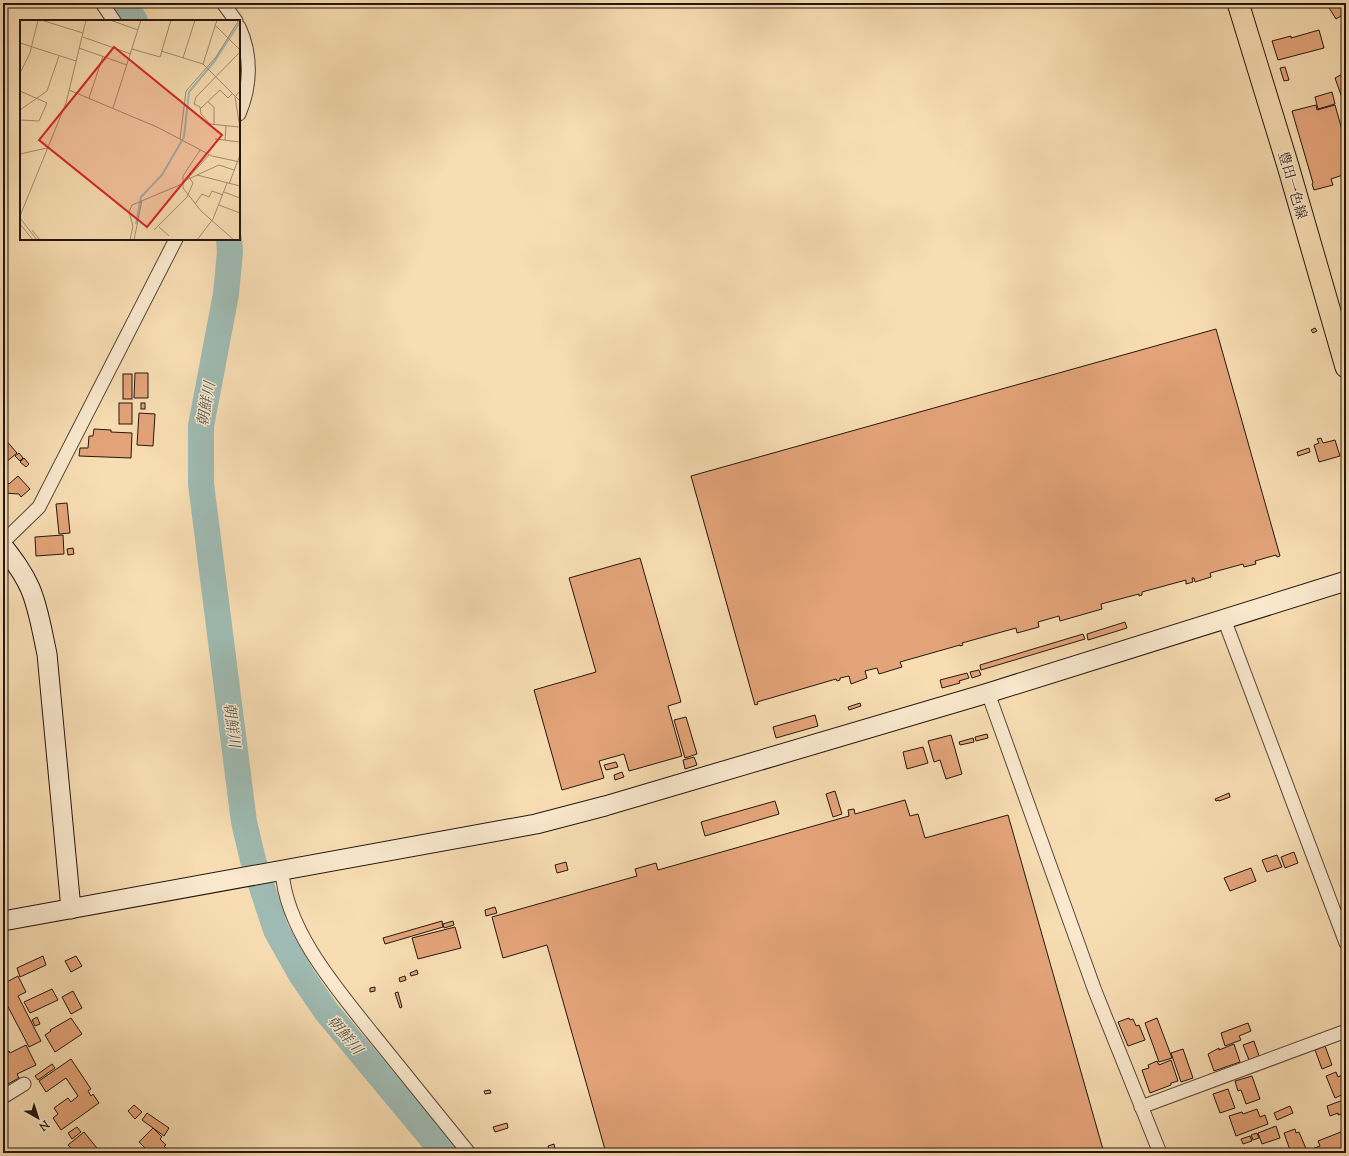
<svg xmlns="http://www.w3.org/2000/svg" width="1349" height="1156" font-family="'Sorts Mill Goudy','Noto Serif JP',serif">
<rect width="100%" height="100%" fill="#f8ddb3"/>
<filter id="stains"><feTurbulence type="fractalNoise" baseFrequency=".005" numOctaves="4"/><feColorMatrix values="0 0 0 0 .2 0 0 0 0 .09 0 0 0 0 .02 0 0 0 .5 -.17"/></filter>
<radialGradient id="worn" r=".72"><stop offset=".6" stop-color="#630" stop-opacity="0"/><stop offset="1" stop-color="#630" stop-opacity=".3"/></radialGradient>
<g fill="none" stroke-linecap="round" stroke-linejoin="round">
<g stroke="#9fbbb3" stroke-width="26">
<path d="M124 3 135 21"/>
<path d="M229 239 230 252 226 294 201 426V484L244 822 253 860 276 930 302 976 326 1011 444 1153"/>
</g>
</g>
<g fill="#e4a479" stroke="#24170f">
<path d="M1326 3H1346V15L1344 14 1336 19Z"/>
<path d="M1319 30 1324 48 1278 60 1272 41 1291 36V38Z"/>
<path d="M1285 67 1289 80 1284 81 1280 68Z"/>
<path d="M1346 72V109L1335 78Z"/>
<path d="M1332 92 1335 104 1318 109 1315 97Z"/>
<path d="M1316 105 1317 110 1335 105 1346 144V174L1331 179 1333 185 1314 190 1312 184 1313 183 1292 111Z"/>
<path d="M1315 328 1317 331 1313 333 1311 330Z"/>
<path d="M1216 329 1280 556 1277 557 1276 555 1255 561 1256 564 1244 567 1243 564 1210 573 1211 577 1195 582 1194 578H1192L1193 582 1186 584V580L1142 592V595L1139 596V594L1101 604 1102 609 1060 621 1059 616 1038 622 1039 627 1017 633 1016 628 962 643 963 645 960 646V645L900 662 902 667 879 674 877 668 865 671 867 678 851 684 849 676 840 678V680L837 681 836 679 757 702 758 704 755 705 691 476Z"/>
<path d="M135 373H148V398H134Z"/>
<rect x="123" y="374" width="9" height="25"/>
<rect x="119" y="403" width="13" height="21"/>
<rect x="141" y="403" width="4" height="6"/>
<path d="M139 413 155 414 153 446 137 445Z"/>
<path d="M94 429 111 430V432L132 433 131 458 79 456 80 448H88L89 436H93Z"/>
<path d="M4 438 17 453 5 463 3 461Z"/>
<path d="M1321 438 1323 443 1335 440 1340 456 1319 462 1314 445 1319 443 1317 439Z"/>
<path d="M1309 448 1310 452 1298 456 1297 452Z"/>
<path d="M19 453 23 458 20 461 15 456Z"/>
<path d="M24 458 29 464 26 467 20 462Z"/>
<path d="M18 476 30 489 21 497 19 494 3 493V478L9 484Z"/>
<path d="M67 503 70 533 59 534 56 504Z"/>
<path d="M63 535 64 554 36 556 35 537Z"/>
<path d="M73 548 74 554 68 555 67 549Z"/>
<path d="M640 558 681 702 668 706 682 756 629 771 624 754 599 761 604 778 562 790 534 690 596 672 569 578Z"/>
<path d="M1125 622 1127 628 1088 640 1087 634Z"/>
<path d="M1083 634 1085 639 981 670 980 665Z"/>
<path d="M979 670 981 675 972 678 970 672Z"/>
<path d="M967 673 969 678 959 681 960 683 942 688 940 680Z"/>
<path d="M860 703 861 706 849 710 848 707Z"/>
<path d="M815 715 818 726 776 738 773 727Z"/>
<path d="M686 717 697 754 685 758 674 720Z"/>
<path d="M987 734 988 738 976 741 975 737Z"/>
<path d="M951 735 962 774 946 779 940 760 934 762 928 741Z"/>
<path d="M973 738 974 742 960 745 959 742Z"/>
<path d="M923 747 928 763 907 769 903 752Z"/>
<path d="M694 757 697 765 685 769 683 760Z"/>
<path d="M616 762 618 767 606 770 604 765Z"/>
<path d="M622 772 624 777 615 780 614 775Z"/>
<path d="M835 791 842 814 833 817 826 794Z"/>
<path d="M1229 793 1230 797 1219 801V800L1216 801 1215 799Z"/>
<path d="M905 800 910 816 918 814 925 838 1008 815 1104 1153H606L547 945 503 958 492 917 637 876 635 869 656 863 658 870 849 816 848 810 854 809 855 814Z"/>
<path d="M775 801 779 814 705 836 701 822Z"/>
<path d="M1294 852 1298 863 1285 868 1281 857Z"/>
<path d="M1277 855 1282 867 1267 872 1262 860Z"/>
<path d="M566 862 568 870 557 873 555 865Z"/>
<path d="M1251 868 1256 881 1230 891 1224 878Z"/>
<path d="M495 907 497 913 486 916 485 910Z"/>
<path d="M442 921 443 927 385 944 383 938Z"/>
<path d="M453 921 454 925 444 928 443 924Z"/>
<path d="M455 927 461 948 418 959 412 938Z"/>
<path d="M43 956 46 965 20 977 17 968Z"/>
<path d="M76 956 82 966 71 972 65 961Z"/>
<path d="M417 970 418 974 411 976 410 973Z"/>
<path d="M18 976 26 992 18 996 41 1041 29 1047 6 1003 3 1005V984Z"/>
<path d="M405 976 406 980 400 982 399 978Z"/>
<path d="M375 987V991L370 992V988Z"/>
<path d="M52 989 58 1000 30 1013 24 1002Z"/>
<path d="M73 991 82 1008 71 1014 62 997Z"/>
<path d="M398 992 402 1007 400 1008 395 993Z"/>
<path d="M37 1017 40 1024 35 1026 32 1020Z"/>
<path d="M71 1018 82 1034 55 1052 45 1035 51 1031 50 1030Z"/>
<path d="M1129 1018 1130 1020 1133 1019 1136 1026 1139 1025 1145 1040 1128 1046 1118 1022Z"/>
<path d="M1157 1018 1172 1058 1159 1062 1145 1023Z"/>
<path d="M1248 1023 1251 1031 1239 1036 1241 1040 1225 1046 1221 1033Z"/>
<path d="M1254 1041 1259 1056 1249 1060 1243 1045Z"/>
<path d="M1234 1044 1240 1062 1214 1071 1208 1054 1219 1048V1050Z"/>
<path d="M26 1045 36 1065 17 1074 19 1078 8 1084 3 1074V1054L9 1051 10 1053Z"/>
<path d="M1325 1046 1332 1065 1322 1069 1315 1050Z"/>
<path d="M1183 1049 1193 1078 1181 1082 1171 1053Z"/>
<path d="M71 1059 91 1089 88 1091 91 1096 93 1094 99 1103 61 1130 53 1118 58 1114 54 1108 68 1098 71 1102 78 1096 66 1078 46 1092 39 1081Z"/>
<path d="M1171 1060 1178 1081 1171 1083V1085L1150 1093 1142 1070 1149 1068 1148 1065 1157 1061 1159 1065Z"/>
<path d="M52 1064 55 1068 38 1080 35 1076Z"/>
<path d="M1336 1072 1338 1077 1346 1073V1093L1335 1098 1326 1076Z"/>
<path d="M1252 1076 1260 1099 1246 1104 1241 1090 1238 1091 1235 1081Z"/>
<path d="M1228 1089 1235 1108 1220 1113 1213 1094Z"/>
<path d="M490 1090 491 1093 485 1094 484 1091Z"/>
<path d="M1346 1099V1124L1342 1114 1338 1115V1113L1330 1116 1327 1106Z"/>
<path d="M134 1105 142 1112 135 1119 128 1111Z"/>
<path d="M1290 1106 1293 1113 1277 1120 1274 1113Z"/>
<path d="M1257 1109 1260 1117 1265 1115 1268 1124 1236 1136 1229 1116 1242 1112 1243 1114Z"/>
<path d="M147 1113 169 1128 164 1136 142 1120Z"/>
<path d="M507 1123 508 1128 495 1132 493 1127Z"/>
<path d="M1276 1126 1280 1138 1262 1144 1258 1133Z"/>
<path d="M77 1127 81 1132 72 1139 68 1133Z"/>
<path d="M153 1128 162 1137 160 1139 166 1145 164 1146 171 1153H155L149 1148 147 1150 139 1142Z"/>
<path d="M1295 1129 1296 1133 1299 1132 1307 1151 1320 1146 1318 1141 1346 1130V1150L1337 1153H1291L1284 1133Z"/>
<path d="M84 1132 92 1142 101 1153H75L68 1145Z"/>
<path d="M1257 1133 1259 1138 1253 1140 1251 1135Z"/>
<path d="M1250 1136 1252 1141 1243 1144 1241 1139Z"/>
<path d="M554 1144 556 1153H550L548 1146Z"/>
<path d="M1286 1149 1287 1153H1273Z"/>
<path d="M1237 1150 1238 1153H1228Z"/>
</g>
<g fill="none" stroke-linecap="round" stroke-linejoin="round">
<defs>
<g id="street">
<path d="M102 3 114 21"/>
<path d="M223 3 236 21"/>
<path d="M239 27C252 55 251 86 239 114"/>
<path d="M3 542 39 507 176 239"/>
<path d="M1224 619 1346 943"/>
<path d="M988 693 1095 991 1160 1153"/>
<path d="M282 871C286 930 336 988 372 1033 404 1073 437 1113 469 1153"/>
<path d="M3 1097 24 1084"/>
<path d="M1141 1107 1346 1031"/>
</g>
<g id="secondary">
<path d="M3 546C13 559 23 572 30 588 39 609 42 632 47 654L71 909"/>
<path d="M3 921 536 824 605 806 988 693 1346 581"/>
</g>
<path id="primary" d="M1238 3 1288 166 1346 367"/>
</defs>
<use href="#street" stroke="#594838" stroke-width="15"/>
<use href="#secondary" stroke="#24170f" stroke-width="21"/>
<use href="#primary" stroke="#24170f" stroke-width="23"/>
<use href="#street" stroke="#fae9ce" stroke-width="13"/>
<use href="#secondary" stroke="#fae9ce" stroke-width="19"/>
<use href="#primary" stroke="#f8ddb3" stroke-width="21"/>
</g>
<g text-anchor="middle" stroke-width="3" stroke-linejoin="round" paint-order="stroke">
<g font-size="14" fill="#24170f" stroke="#fae9ce">
<text transform="translate(1293 185) rotate(74)" y="5">豊田一色線</text>
</g>
<g font-size="15" font-style="italic" fill="#4f5048" stroke="#fae9ce">
<text transform="translate(206 404) rotate(-80)" y="5">朝鮮川</text>
<text transform="translate(232 725) rotate(83)" y="5">朝鮮川</text>
<text transform="translate(345 1035) rotate(50)" y="5">朝鮮川</text>
</g>
</g>
<g transform="translate(20 20)">
<rect width="220" height="220" fill="#f8ddb3"/>
<path fill="none" stroke="#9fbbb3" stroke-width="2" d="M116 204 121 177 142 155 164 117 169 72 194 42 220 2"/>
<path fill="none" stroke="#a38e71" stroke-width="1" d="M21 0 63 13M90 0 118 10M195 5 220 30M63 17 111 34M0 23 56 41M59 28 107 45M112 29 140 37 151 0M141 31 183 44 220 81M163 38 175 0M183 44 197 0M0 53 10 33 18 0M49 70 137 107 192 136 220 142M0 71 27 83 19 101 0 100M220 71 215 77 220 108M69 78 83 36M188 82 194 87V104M93 88 121 0M180 89 200 70 208 78 212 74M0 90 27 71 39 36M219 107 190 104 181 94 180 87 174 84 176 77 220 32M160 119 166 71 196 37 219 0M195 119 220 122M205 120 206 106M180 130 163 156V168L181 191 214 220M0 134 27 128M177 155 220 166M164 161 199 145 214 150M209 164 220 135M204 172 220 178M175 184 182 174 189 177 192 171 203 175M199 185 220 193M0 196 46 83 66 0M0 198 17 220M0 204 13 220M139 207 149 216M12 210 20 220M134 210 167 177 173 163 169 157 189 135M110 220 113 206 109 192 112 185 162 164M114 220 122 180M177 220 193 199 207 163"/>
<path fill="#d62828" fill-opacity="0.15" stroke="#d62828" stroke-width="2" d="M94 27 202 115 127 207 19 120Z"/>
<rect width="220" height="220" fill="none" stroke="#24170f" stroke-width="2"/>
</g>
<rect width="1349" height="1156" fill="none" stroke="#f8ddb3" stroke-width="16"/>
<rect x="4" y="4" width="1341" height="1148" fill="none" stroke="#24170f" stroke-width="2"/>
<rect x="8" y="8" width="1333" height="1140" fill="none" stroke="#24170f"/>
<g transform="translate(38 1118) rotate(141)" stroke="#fae9ce" stroke-width="3" paint-order="stroke">
<path d="M0-3L7 15L0 10L-7 15Z" fill="#24170f"/>
<text y="-6" font-size="11" font-weight="bold" text-anchor="middle" fill="#24170f">N</text>
</g>
<rect width="100%" height="100%" filter="url(#stains)"/>
<rect width="100%" height="100%" fill="url(#worn)"/>
</svg>
